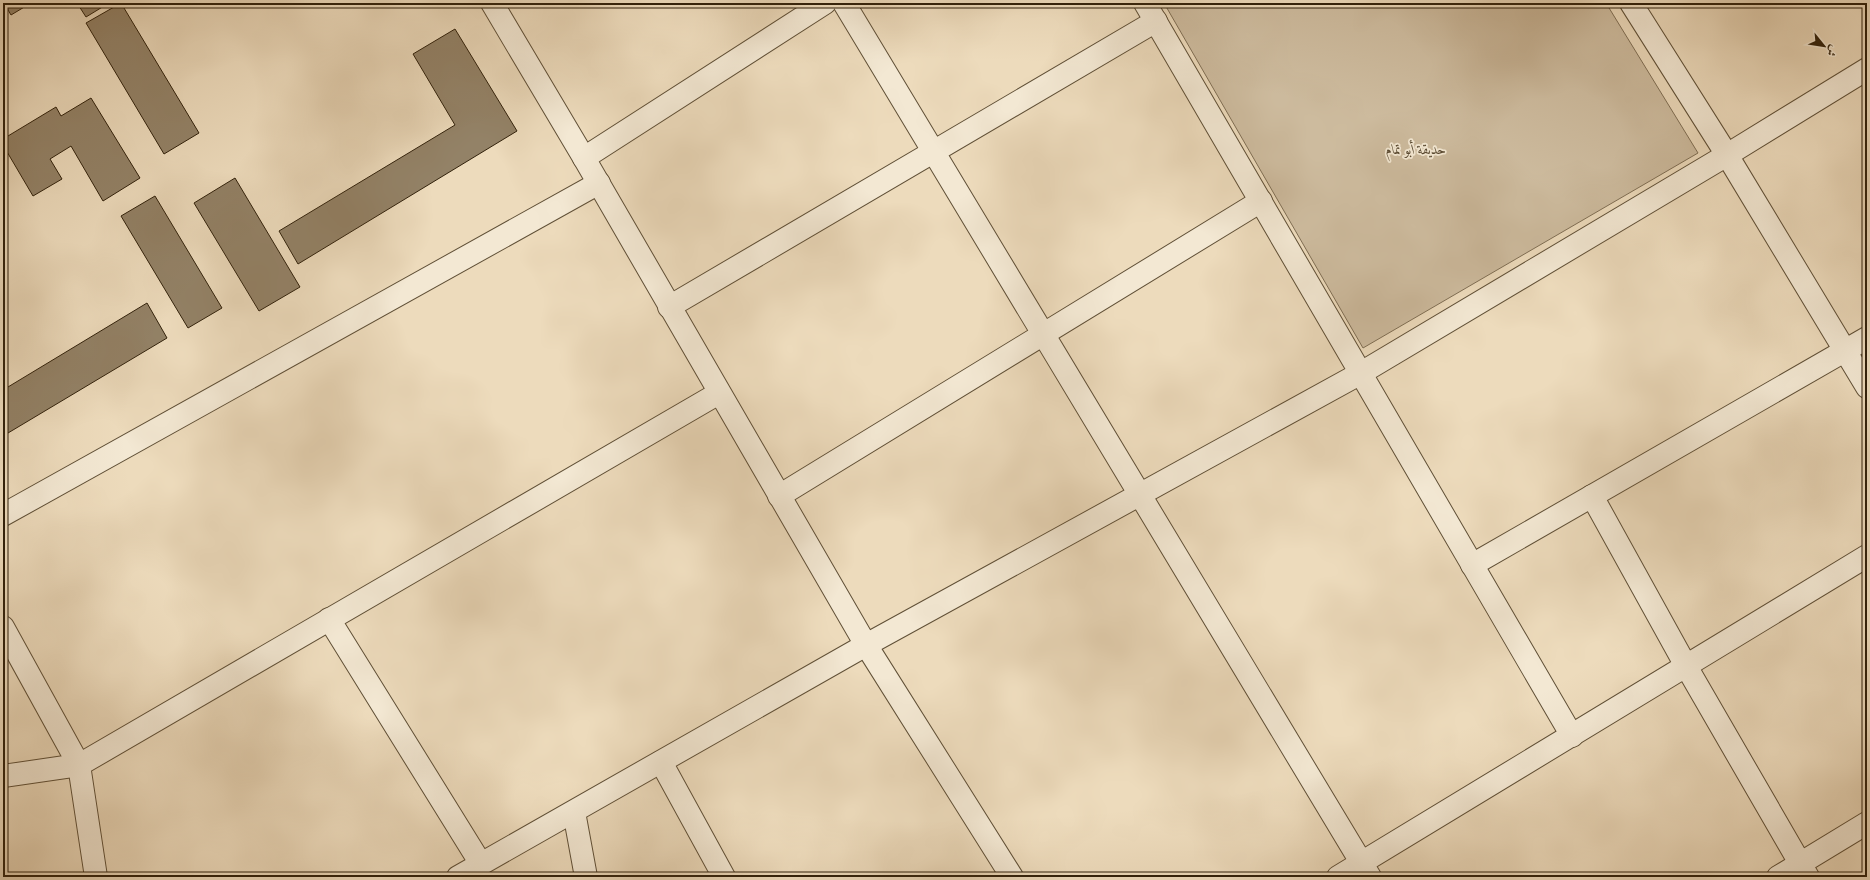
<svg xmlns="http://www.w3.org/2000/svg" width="1870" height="880" font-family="'EB Garamond',Amiri,serif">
<rect width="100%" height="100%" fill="#eddbbc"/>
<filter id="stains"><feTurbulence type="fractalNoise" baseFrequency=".005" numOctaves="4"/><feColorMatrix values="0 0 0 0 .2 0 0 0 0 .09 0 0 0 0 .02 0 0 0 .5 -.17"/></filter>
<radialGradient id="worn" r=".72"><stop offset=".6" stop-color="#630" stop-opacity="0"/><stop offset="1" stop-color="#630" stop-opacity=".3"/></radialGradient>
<path fill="#cdbb9e" stroke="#7f6e54" d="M1164 3H1606L1698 153 1363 348Z"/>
<g fill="#938267" stroke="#31210b">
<path d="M4 3H31L11 15Z"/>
<path d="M77 3H109L86 17Z"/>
<path d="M121 3 199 133 164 154 86 23Z"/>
<path d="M455 29 517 131 298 264 279 231 455 125 413 54Z"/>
<path d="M91 98 140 178 103 201 71 146 50 159 62 179 33 196 3 145V139L56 107 61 116Z"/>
<path d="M235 178 300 287 259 311 194 203Z"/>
<path d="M155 196 222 308 188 328 121 216Z"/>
<path d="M147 303 167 338 3 436V390Z"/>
</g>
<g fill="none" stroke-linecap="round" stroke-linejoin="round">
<defs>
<g id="minor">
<path d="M492 3 584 158 866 645 1012 877"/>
<path d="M844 3 1370 877"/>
<path d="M1145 3 1572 736"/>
<path d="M1631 3 1727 155 1867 387"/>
<path d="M584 158 825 3"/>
<path d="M669 307 1156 21"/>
<path d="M779 496 1261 201"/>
<path d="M1592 496 1686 666 1808 877"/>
<path d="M3 515 599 183"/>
<path d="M1472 565 1867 338"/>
<path d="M329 619 481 864"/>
<path d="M661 762 724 877"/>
<path d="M3 776 79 765 719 393"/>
<path d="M574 812 586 877"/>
<path d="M458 877 866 645 1361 373 1727 155 1867 69"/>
<path d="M1338 877 1867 556"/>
<path d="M1778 877 1867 823"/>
</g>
<path id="tertiary" d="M3 627 79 765 96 877"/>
</defs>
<use href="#minor" stroke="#605037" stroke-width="24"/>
<use href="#tertiary" stroke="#605037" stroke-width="24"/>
<use href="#minor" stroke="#f3e8d3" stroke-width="22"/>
<use href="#tertiary" stroke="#f3e8d3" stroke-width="22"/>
</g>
<g text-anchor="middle" stroke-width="3.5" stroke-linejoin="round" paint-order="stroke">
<g font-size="14" font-style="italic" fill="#584830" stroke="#f3e8d3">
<text x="1416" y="154">حديقة أبو تمام</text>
</g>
</g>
<rect width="1870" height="880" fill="none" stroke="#eddbbc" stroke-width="16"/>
<rect x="4" y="4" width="1862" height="872" fill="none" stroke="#31210b" stroke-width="2"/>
<rect x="8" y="8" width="1854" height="864" fill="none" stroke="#31210b"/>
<g transform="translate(1824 46) rotate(120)" stroke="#f3e8d3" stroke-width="3" paint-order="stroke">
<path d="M0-3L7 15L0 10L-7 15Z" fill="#31210b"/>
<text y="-6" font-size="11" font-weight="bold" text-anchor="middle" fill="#31210b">ش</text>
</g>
<rect width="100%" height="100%" filter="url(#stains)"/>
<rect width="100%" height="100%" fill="url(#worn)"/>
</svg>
